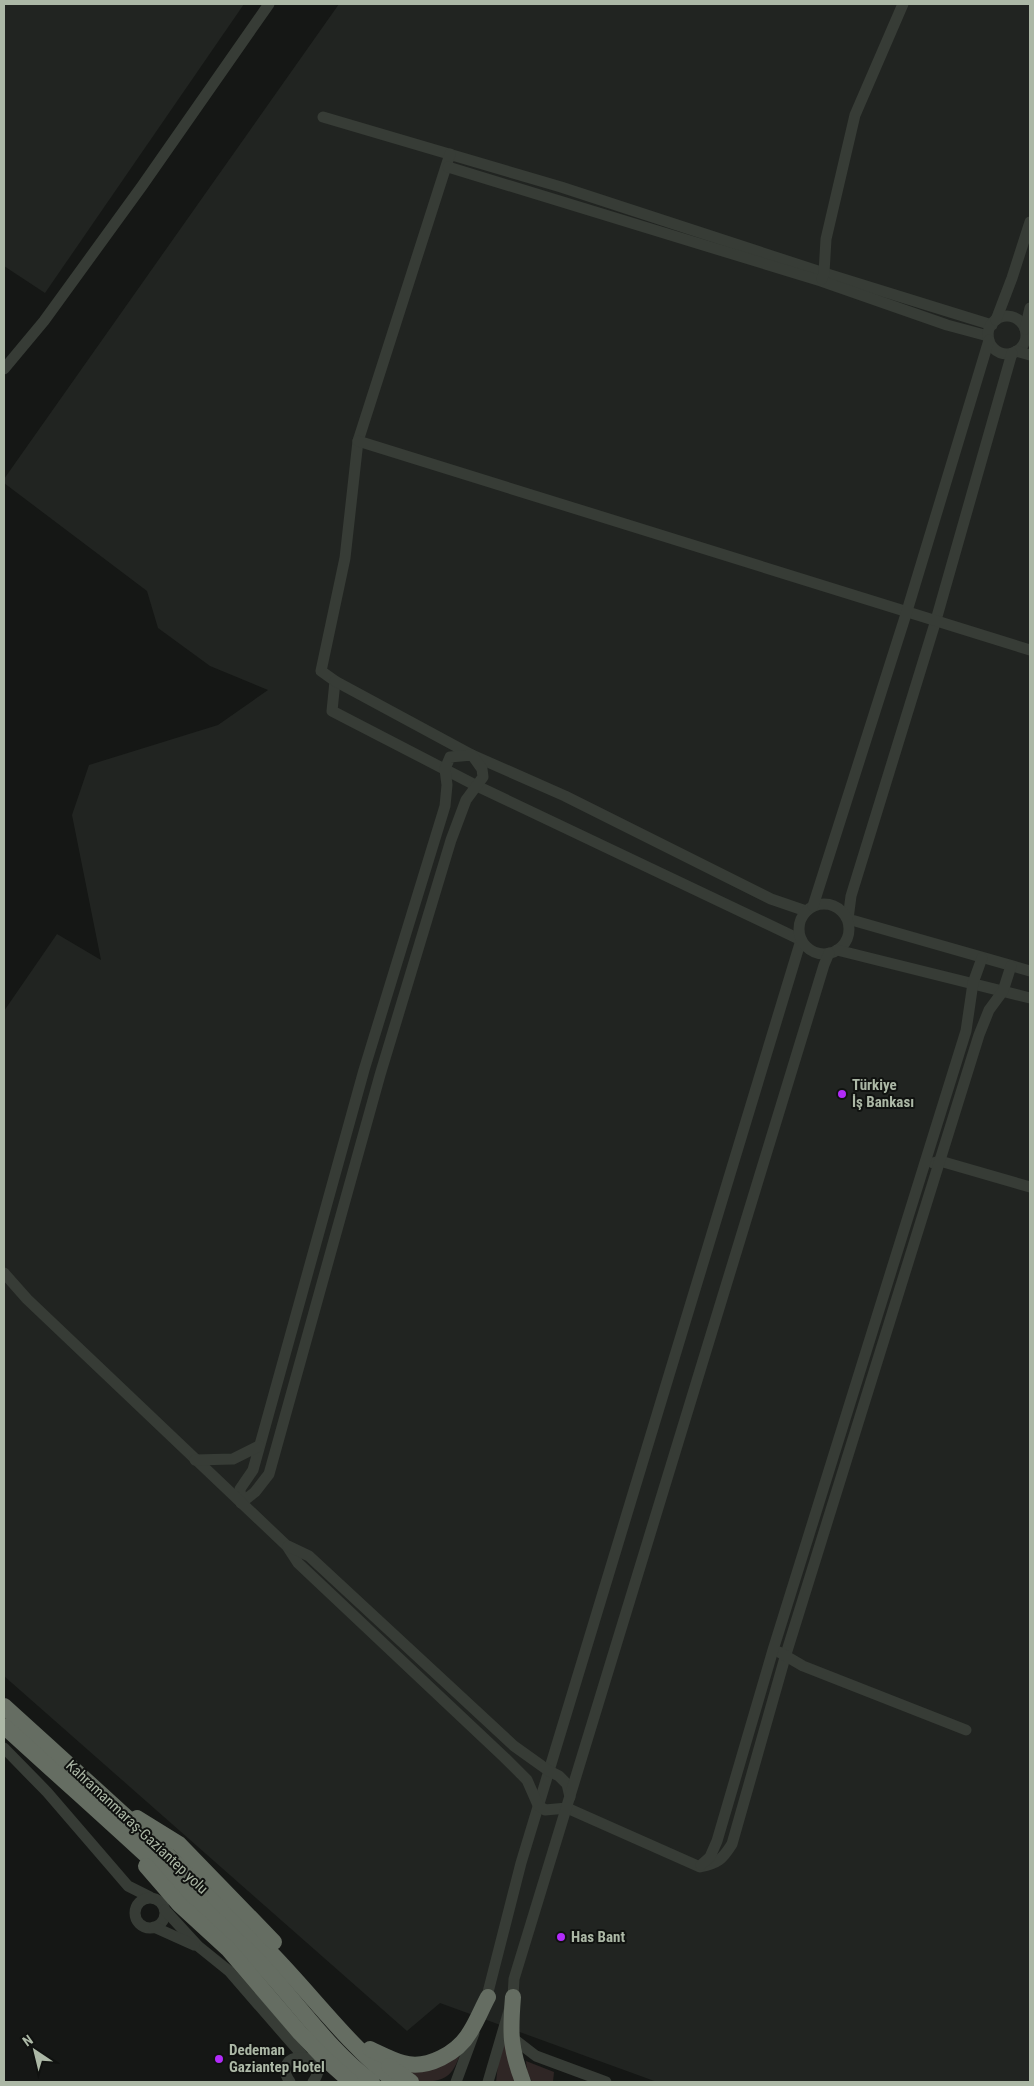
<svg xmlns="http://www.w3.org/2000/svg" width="1034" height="2086" font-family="'Roboto Condensed',sans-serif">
<rect width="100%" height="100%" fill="#151715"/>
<g fill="#212421">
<path d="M4 4H244L45 293 4 266Z"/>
<path d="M339 4H1030V2082H657L440 2003 407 2031 4 1676V1011L57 934 101 960 72 815 89 765 218 725 268 690 210 666 158 628 147 591 4 483V479Z"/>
</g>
<g fill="#2f2625">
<path d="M506 2030 515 2082H496L499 2055Z"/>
<path d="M461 2051C453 2077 445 2082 418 2082L404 2068Z"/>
<path d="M526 2061 554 2072 553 2082H532L527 2071Z"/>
</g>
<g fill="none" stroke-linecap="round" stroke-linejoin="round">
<g stroke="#373c36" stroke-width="11">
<path d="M323 117 561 187 824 273 992 325"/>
<path d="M450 154 358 441 345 558 321 671 335 681 332 711 477 786 801 940 521 1863 485 2004"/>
<path d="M448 167 821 281 947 325 988 336"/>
<path d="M822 279 824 273 826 239 855 115 903 4"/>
<circle cx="1007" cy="335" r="19"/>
<path d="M996 320 1012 278 1030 222"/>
<path d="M1025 329 1030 308"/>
<path d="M1016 351 1030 355"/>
<path d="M1012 353 936 620 851 896 848 919 1030 971"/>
<path d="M4 369 44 321 142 186 269 4"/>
<path d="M358 441 1030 650"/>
<path d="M335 681 472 755 565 796 771 899 806 911"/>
<path d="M472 755 482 769 483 777 466 800 451 840 380 1075 269 1474 255 1492 241 1503 240 1489 253 1470 364 1070 445 806 447 785 445 769 450 757Z"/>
<circle cx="824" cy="929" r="25"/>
<path d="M813 906 907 611 989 340"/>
<path d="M837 950 1030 998"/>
<path d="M933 1163 940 1161 1030 1187"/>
<path d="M4 1273 27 1299 287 1546 298 1563 505 1758 527 1780 538 1805 545 1810 567 1808 700 1867C718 1863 722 1860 732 1844L786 1654 979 1035 989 1010 1003 991 1011 966"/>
<path d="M195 1460 233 1459 259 1446"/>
<path d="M288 1546 309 1556 514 1746 549 1771 559 1776 567 1784 570 1797"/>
<path d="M779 1652 803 1666 966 1730"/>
<path d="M4 1748 47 1792 128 1886 150 1897"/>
<path d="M701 1865 710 1857 717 1841 773 1650 966 1031 973 983 982 958"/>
<circle cx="150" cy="1913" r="15"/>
<path d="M165 1910 198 1946 229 1971 303 2056"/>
<path d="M154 1927 194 1945"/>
<path d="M510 2036 536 2056 606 2082"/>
<path d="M290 2082C267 2049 336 2050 313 2082"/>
<path d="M456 2082 474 2033"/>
<path d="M488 2082 513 1997 514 1979 824 965 829 953"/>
</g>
<g stroke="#656d62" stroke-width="16">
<path d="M4 1706C92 1786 181 1865 266 1948 310 1992 346 2043 395 2082"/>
<path d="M4 1726C88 1803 174 1878 255 1958 295 1998 326 2048 372 2082"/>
<path d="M137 1818 179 1844 274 1942"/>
<path d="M146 1866 179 1904 228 1949 300 2033 324 2058 351 2082"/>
<path d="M513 1997C510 2033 510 2048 523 2082"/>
<path d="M370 2049C381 2054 392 2060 403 2063 427 2070 458 2053 470 2032 477 2021 482 2008 488 1997"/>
<path d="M389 2066 411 2082"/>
</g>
</g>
<g fill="#b22bf9" stroke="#101210" stroke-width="2">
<circle cx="842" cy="1094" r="5"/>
<circle cx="561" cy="1937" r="5"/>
<circle cx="219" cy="2059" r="5"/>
</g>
<g text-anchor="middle" stroke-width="4" stroke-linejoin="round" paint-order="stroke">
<g font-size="15" font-weight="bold" fill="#acb8a6" stroke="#101210" text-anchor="start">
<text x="852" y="1090">Türkiye<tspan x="852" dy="17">İş Bankası</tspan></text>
<text x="571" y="1942">Has Bant</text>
<text x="229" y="2055">Dedeman<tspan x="229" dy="17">Gaziantep Hotel</tspan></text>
</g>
<g font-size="15" fill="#acb8a6" stroke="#101210">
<text transform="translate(137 1827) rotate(43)" y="5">Kahramanmaraş-Gaziantep yolu</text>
</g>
</g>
<rect width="1034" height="2086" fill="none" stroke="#acb8a6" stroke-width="10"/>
<g transform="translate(35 2051) rotate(325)" stroke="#101210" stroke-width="4" paint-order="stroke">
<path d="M0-4L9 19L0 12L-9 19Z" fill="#acb8a6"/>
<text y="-8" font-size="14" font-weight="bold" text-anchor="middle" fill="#acb8a6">N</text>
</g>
</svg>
